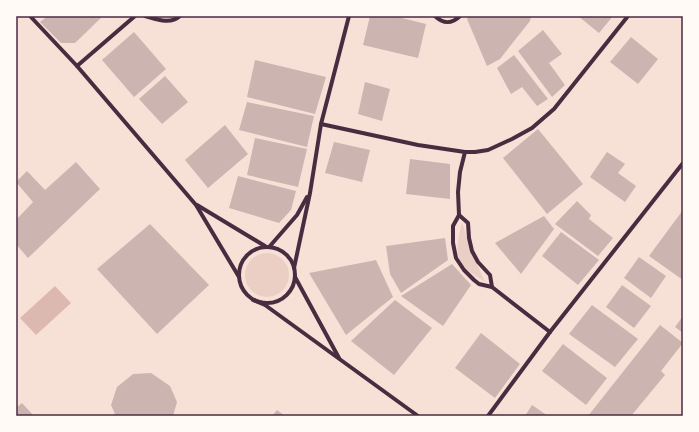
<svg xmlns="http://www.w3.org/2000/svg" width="699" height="432" font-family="Inter,sans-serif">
<rect width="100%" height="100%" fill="#f7e1d7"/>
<g fill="#ebcfc5">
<path d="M462 222 471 251 485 282C454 263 454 256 462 222Z"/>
<circle cx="267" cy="275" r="22"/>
</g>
<path fill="#dcb8b0" d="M55 286 71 303 36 335 20 318Z"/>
<g fill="#ccb4b1">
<path d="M48 16H103L75 43H61L40 22Z"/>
<path d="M370 16H394L426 24 418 58 363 45Z"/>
<path d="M469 16H531L530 21 500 59 487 66 467 19Z"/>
<path d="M578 16H613L599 33Z"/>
<path d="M543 30 562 54 549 63 565 85 552 97 518 51Z"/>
<path d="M134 32 166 69 134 97 102 60Z"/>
<path d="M631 37 658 59 638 84 610 62Z"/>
<path d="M514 55 548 99 537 106 522 87 511 94 497 68Z"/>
<path d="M255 60 326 77 315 114 247 97Z"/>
<path d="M165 76 188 102 162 124 139 99Z"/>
<path d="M365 82 390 89 382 121 358 114Z"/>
<path d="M247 102 314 116 307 147 239 130Z"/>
<path d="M225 125 248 154 208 188 185 160Z"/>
<path d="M538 129 583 184 547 214 503 158Z"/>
<path d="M255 138 307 149 298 187 247 175Z"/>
<path d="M334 142 370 150 362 182 325 173Z"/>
<path d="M607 152 625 164 618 173 636 186 625 202 590 177Z"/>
<path d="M410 159 450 164V199L406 194Z"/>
<path d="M76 162 100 189 28 258 16 244V220L33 202 16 182 27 171 45 190Z"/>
<path d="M238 176 296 191 291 210 279 223 229 208Z"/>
<path d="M577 201 591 215 589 219 613 238 598 256 555 224Z"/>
<path d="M683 210V280L649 256Z"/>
<path d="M544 216 554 229 521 274 495 243Z"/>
<path d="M150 224 209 285 157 334 97 269Z"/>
<path d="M561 232 599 260 578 285 542 256Z"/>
<path d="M445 238 448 260 401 293 390 274 386 246Z"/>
<path d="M639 257 666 276 651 298 624 278Z"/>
<path d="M376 260 393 297 346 335 309 273Z"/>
<path d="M452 264 471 285 443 326 401 296Z"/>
<path d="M622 285 651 306 634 328 606 307Z"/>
<path d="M395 300 432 328 394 375 351 341Z"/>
<path d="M592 305 638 339 615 367 569 334Z"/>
<path d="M683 316V333L675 327Z"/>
<path d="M660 325 683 343 661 371 665 375 631 416H588Z"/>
<path d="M481 333 520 364 495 398 455 368Z"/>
<path d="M563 344 607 378 586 405 542 371Z"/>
<path d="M151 373 170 386 177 402 173 416H111L115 414 111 405 117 387 133 374Z"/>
<path d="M22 403 34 416H16V408Z"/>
<path d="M532 405 548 416H525Z"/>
<path d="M277 410 285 416H272Z"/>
</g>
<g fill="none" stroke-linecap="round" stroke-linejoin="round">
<g stroke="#4a2c40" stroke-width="4">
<path d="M30 16 77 66 196 205 239 277"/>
<path d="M145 16C156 19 170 25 180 16"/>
<path d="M435 16C443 24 452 24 460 16"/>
<path d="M77 66 135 16"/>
<path d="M321 124 418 145 465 152H475L488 150 512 139 532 128 554 109 628 16"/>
<path d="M465 152 460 172 458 192 459 215 453 226V243L456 258 464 270 474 280 479 284 492 287 550 332"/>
<path d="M197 205 265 246"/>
<path d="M459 215 468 223 469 238 472 251 478 262 490 275 492 287"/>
<path d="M270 246 297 215 307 197"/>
<circle cx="267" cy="275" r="28"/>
<path d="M294 268 310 193 321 124 349 16"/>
<path d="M295 277 339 358"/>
<path d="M253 300 265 305 418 416"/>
<path d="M488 416 550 332 683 163"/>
</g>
</g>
<rect width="699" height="432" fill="none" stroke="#fffaf5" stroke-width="34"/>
<rect x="17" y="17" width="665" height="398" fill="none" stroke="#4a2c40" stroke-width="1.5"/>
</svg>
